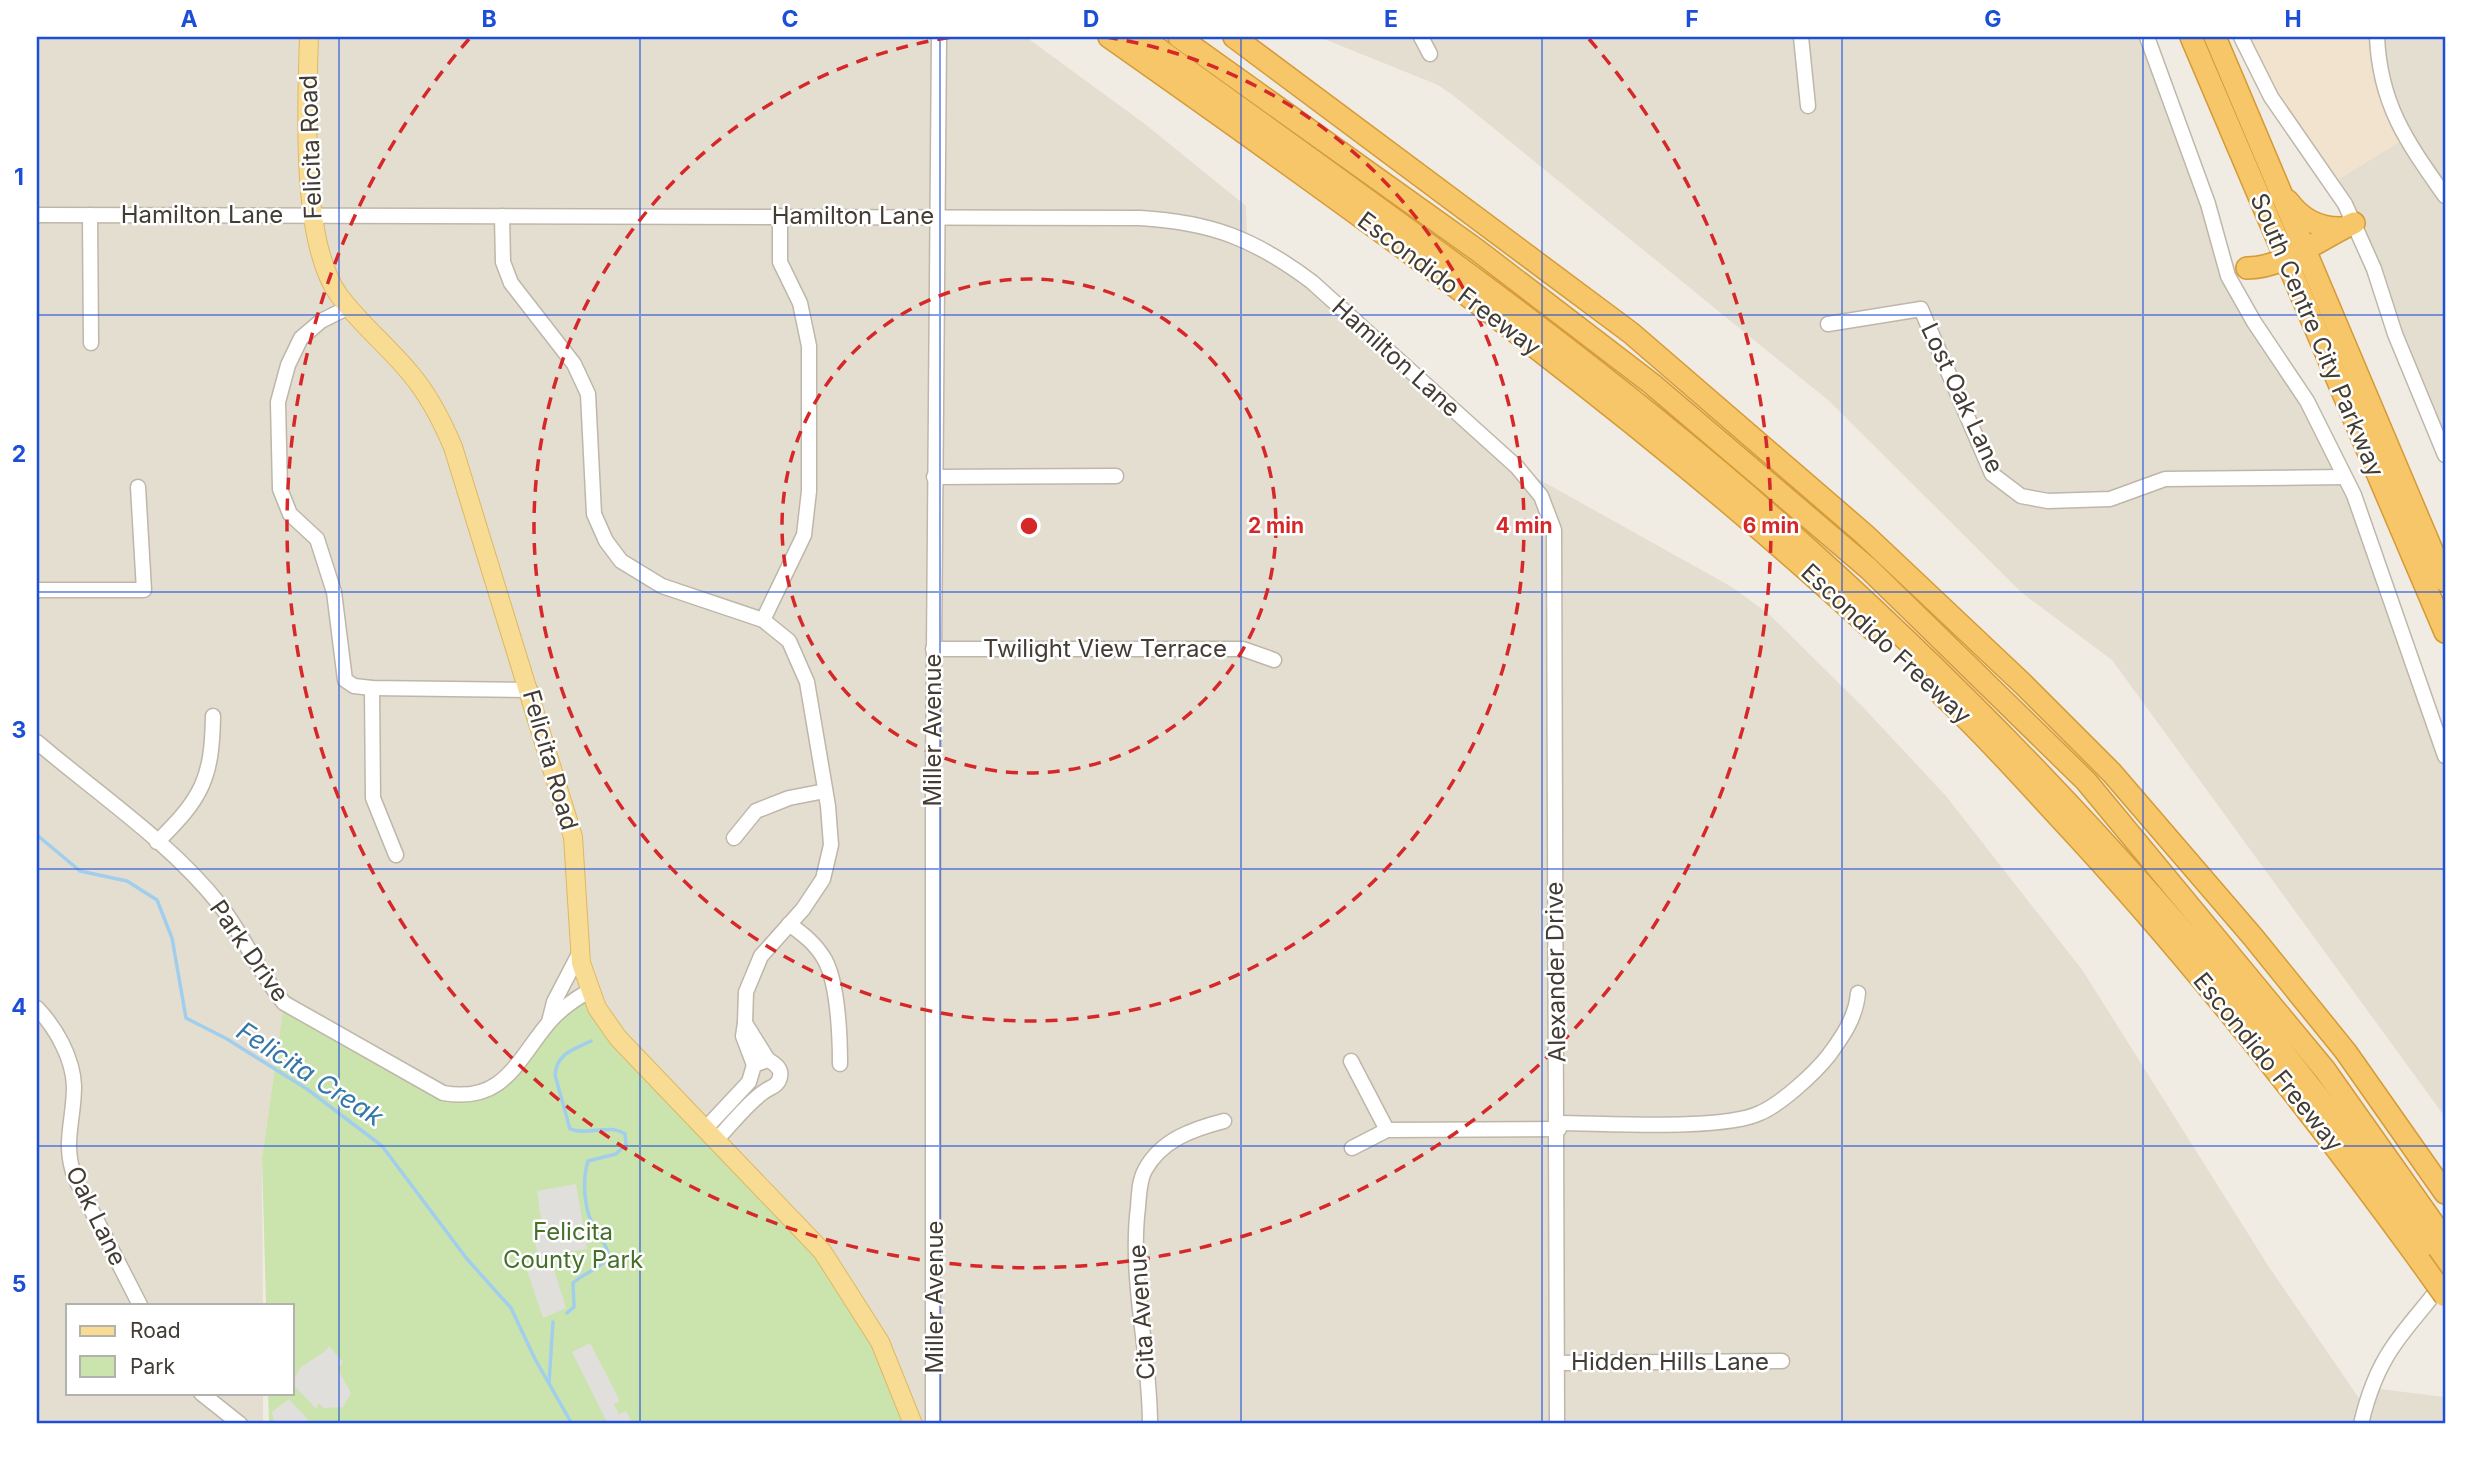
<svg xmlns="http://www.w3.org/2000/svg" width="2482" height="1461" font-family="Inter,sans-serif">
<rect width="100%" height="100%" fill="#f1ece3"/>
<g fill="#e4ded1">
<path d="M37 37H1026L1145 124 1246 206 1247 240 1284 261 1517 467 1732 587 1770 615 1861 705 1946 796 2083 971 2269 1267 2365 1407 2372 1388 2445 1397V1424H913L517 1067 460 1096 284 1004 262 1158 263 1305H68V1393H263V1424H37Z"/>
<path d="M1319 37H2147L2216 243 2328 441 2445 756V1117L2112 660 2022 593 1829 401 1454 96 1438 85Z"/>
<path d="M2377 37H2445V455L2332 183 2404 139Z"/>
</g>
<path fill="#f2e3ce" d="M2241 37H2377L2404 139 2332 183Z"/>
<path fill="#cbe4ad" d="M578 997 597 1008 847 1285 913 1424H269L268 1393H292V1305H266L262 1158 284 1003 433 1088 480 1093Z"/>
<g fill="#e1dfdb">
<path d="M576 1184 587 1249 538 1256 533 1230 542 1227 537 1191Z"/>
<path d="M550 1257 566 1308 543 1318 525 1264Z"/>
<path d="M590 1343 620 1401 614 1404 619 1414 626 1411 633 1424H608L572 1352Z"/>
<path d="M329 1346 343 1362 338 1369 351 1393 343 1407 323 1408 319 1403 316 1409 292 1383 301 1367 324 1352Z"/>
<path d="M289 1399 312 1424H275L272 1412Z"/>
</g>
<g fill="none" stroke-linecap="round" stroke-linejoin="round">
<g stroke="#a1ceec" stroke-width="3.5">
<path d="M37 835 80 871 127 881 157 900 172 938 186 1018 227 1039 307 1089 382 1146 467 1259 511 1308 535 1359 572 1424"/>
<path d="M567 1313 574 1307 573 1283C585 1272 600 1269 609 1257 607 1244 600 1238 594 1227 584 1210 582 1180 588 1161L616 1154 626 1144 625 1134C609 1123 589 1136 570 1129L555 1075C557 1053 573 1050 591 1041"/>
<path d="M549 1383 553 1322"/>
</g>
<defs>
<g id="minor">
<path d="M1421 37 1430 54"/>
<path d="M1801 37 1808 106"/>
<path d="M2147 37 2208 204 2228 276 2254 322 2307 401 2354 495 2445 756"/>
<path d="M2241 37 2271 97 2345 204 2374 269 2395 334 2445 455"/>
<path d="M2377 37C2380 105 2407 142 2445 196"/>
<path d="M37 215 1140 218C1211 222 1255 239 1312 282L1517 467 1541 496 1554 530 1557 1424"/>
<path d="M90 215 91 343"/>
<path d="M502 216 503 262 511 283 574 364 588 394 594 514 606 541 621 561 662 586 763 620 789 641 807 682 828 806 831 845 823 879 803 909 761 956 746 992 745 1023"/>
<path d="M349 307 321 321 301 338 288 365 278 402 280 489 290 514 317 539 334 592 345 680 354 686 372 688 530 690"/>
<path d="M1828 324 1921 309 1992 474 2021 496 2048 501 2110 499 2165 479 2344 477"/>
<path d="M934 477 1116 476"/>
<path d="M37 590H144L138 487"/>
<path d="M763 620 804 535 809 491V346L800 303 780 262V216"/>
<path d="M933 649H1243L1274 660"/>
<path d="M372 688 373 798 396 855"/>
<path d="M37 742C98 794 170 842 220 905 244 936 259 973 284 1003L443 1093C505 1104 517 1059 551 1020 562 1008 575 999 589 991"/>
<path d="M734 838 756 811 789 798 825 791"/>
<path d="M157 842C202 798 212 779 213 716"/>
<path d="M789 924C803 934 816 944 825 960 838 984 840 1037 840 1064"/>
<path d="M37 1008C56 1028 73 1058 74 1086 74 1122 62 1143 75 1178L140 1305"/>
<path d="M549 1022 554 1002 580 952"/>
<path d="M1351 1061 1387 1130"/>
<path d="M754 1065 743 1036 745 1023 768 1060"/>
<path d="M1558 1123C1605 1123 1722 1131 1760 1113 1781 1104 1815 1073 1829 1055 1843 1036 1856 1017 1858 993"/>
<path d="M706 1128 749 1082 754 1065 768 1060C774 1063 782 1068 780 1077 778 1086 771 1087 765 1091 747 1103 732 1124 717 1139"/>
<path d="M1352 1148 1387 1130 1559 1129"/>
<path d="M1558 1363 1782 1361"/>
<path d="M201 1393 240 1424"/>
<path d="M933 1424V774L939 37"/>
<path d="M1150 1424C1150 1351 1129 1280 1138 1207 1139 1195 1139 1181 1145 1170 1161 1140 1193 1129 1224 1121"/>
<path d="M2361 1424C2367 1398 2377 1370 2392 1348 2407 1325 2427 1305 2443 1282"/>
</g>
<path id="major" d="M309 37C307 104 300 239 338 294 359 323 388 346 410 373 429 395 442 421 453 447L573 837 581 963 597 1008 618 1038 822 1251 880 1342 913 1424"/>
<g id="highway">
<path d="M1109 37C1372 222 1636 411 1873 630"/>
<path d="M1142 37C1355 192 1579 346 1777 521 2030 745 2254 992 2445 1271"/>
<path d="M1179 37 1477 250 1652 384 1868 568 2086 781 2325 1070 2445 1240"/>
<path d="M1234 37 1631 333 1864 534 2023 684 2112 773 2253 937 2346 1052 2445 1193"/>
<path d="M2191 37 2445 632"/>
<path d="M2215 37 2445 581"/>
<path d="M2288 201C2302 220 2321 229 2343 228"/>
<path d="M2247 268C2284 268 2321 238 2354 223"/>
<path d="M1942 695C1983 733 2021 776 2059 817 2190 957 2308 1107 2420 1261"/>
</g>
</defs>
<use href="#minor" stroke="#beb7a9" stroke-width="17"/>
<use href="#major" stroke="#ddb864" stroke-width="20"/>
<use href="#highway" stroke="#d59b38" stroke-width="24"/>
<use href="#minor" stroke="#fff" stroke-width="14"/>
<use href="#major" stroke="#f9dc93" stroke-width="18"/>
<use href="#highway" stroke="#f7c668" stroke-width="21"/>
<defs>
<path id="highway-bridge" d="M2420 1261 2445 1296"/>
</defs>
<use href="#highway-bridge" stroke="#d59b38" stroke-width="24" stroke-linecap="butt"/>
<use href="#highway-bridge" stroke="#f7c668" stroke-width="21"/>
</g>
<path fill="none" stroke="#1d4ed8" stroke-width="2" stroke-opacity="0.55" d="M339 37V1424M640 37V1424M940 37V1424M1241 37V1424M1542 37V1424M1842 37V1424M2143 37V1424M37 315H2445M37 592H2445M37 869H2445M37 1146H2445"/>
<g fill="none" stroke="#d62828" stroke-width="3.5" stroke-dasharray="12 9">
<circle cx="1029" cy="526" r="247"/>
<path d="M1106 37A495 495 0 1 1 952 37"/>
<path d="M1589 39A742 742 0 1 1 469 39"/>
</g>
<g text-anchor="middle" stroke-width="5" stroke-linejoin="round" paint-order="stroke">
<g font-size="24" fill="#423c34" stroke="#fff">
<text transform="translate(311 147) rotate(-92)" y="8">Felicita Road</text>
<text x="202" y="223">Hamilton Lane</text>
<text x="853" y="224">Hamilton Lane</text>
<text transform="translate(1449 284) rotate(37)" y="8">Escondido Freeway</text>
<text transform="translate(2317 335) rotate(67)" y="8">South Centre City Parkway</text>
<text transform="translate(1396 358) rotate(42)" y="8">Hamilton Lane</text>
<text transform="translate(1962 398) rotate(65)" y="8">Lost Oak Lane</text>
<text transform="translate(1886 644) rotate(43)" y="8">Escondido Freeway</text>
<text x="1105" y="657">Twilight View Terrace</text>
<text transform="translate(933 730) rotate(-90)" y="8">Miller Avenue</text>
<text transform="translate(550 760) rotate(74)" y="8">Felicita Road</text>
<text transform="translate(249 951) rotate(55)" y="8">Park Drive</text>
<text transform="translate(1556 972) rotate(-91)" y="8">Alexander Drive</text>
<text transform="translate(2268 1062) rotate(51)" y="8">Escondido Freeway</text>
<text transform="translate(96 1216) rotate(64)" y="8">Oak Lane</text>
<text transform="translate(935 1297) rotate(-90)" y="8">Miller Avenue</text>
<text transform="translate(1142 1312) rotate(-94)" y="8">Cita Avenue</text>
<text x="1670" y="1370">Hidden Hills Lane</text>
</g>
<g font-size="24" fill="#45702a" stroke="#fff">
<text x="573" y="1240">Felicita<tspan x="573" dy="28">County Park</tspan></text>
</g>
<g font-size="26" font-style="italic" fill="#3377a8" stroke="#fff">
<text transform="translate(310 1074) rotate(33)" y="9">Felicita Creak</text>
</g>
</g>
<circle cx="1029" cy="526" r="10" fill="#d62828" stroke="#fff" stroke-width="3.5"/>
<g font-size="21" text-anchor="middle" font-weight="bold" fill="#d62828" stroke="#fff" stroke-width="5" stroke-linejoin="round" paint-order="stroke">
<text x="1276" y="533">2 min</text>
<text x="1524" y="533">4 min</text>
<text x="1771" y="533">6 min</text>
</g>
<rect width="2482" height="1461" fill="none" stroke="#ffffff" stroke-width="77"/>
<rect x="66" y="1304" width="228" height="91" fill="#ffffff" stroke="#b3b1ae" stroke-width="2"/>
<rect x="80" y="1326" width="35" height="10" fill="#f9dc93" stroke="#b3b1ae" stroke-width="2"/>
<text x="130" y="1338" font-size="21" fill="#423c34">Road</text>
<rect x="80" y="1356" width="35" height="21" fill="#cbe4ad" stroke="#b3b1ae" stroke-width="2"/>
<text x="130" y="1374" font-size="21" fill="#423c34">Park</text>
<rect x="38" y="38" width="2406" height="1384" fill="none" stroke="#1d4ed8" stroke-width="2.5"/>
<g font-size="23" text-anchor="middle" font-weight="bold" fill="#1d4ed8">
<text x="189" y="27">A</text>
<text x="489" y="27">B</text>
<text x="790" y="27">C</text>
<text x="1091" y="27">D</text>
<text x="1391" y="27">E</text>
<text x="1692" y="27">F</text>
<text x="1993" y="27">G</text>
<text x="2293" y="27">H</text>
<text x="19" y="185">1</text>
<text x="19" y="462">2</text>
<text x="19" y="738">3</text>
<text x="19" y="1015">4</text>
<text x="19" y="1292">5</text>
</g>
</svg>
